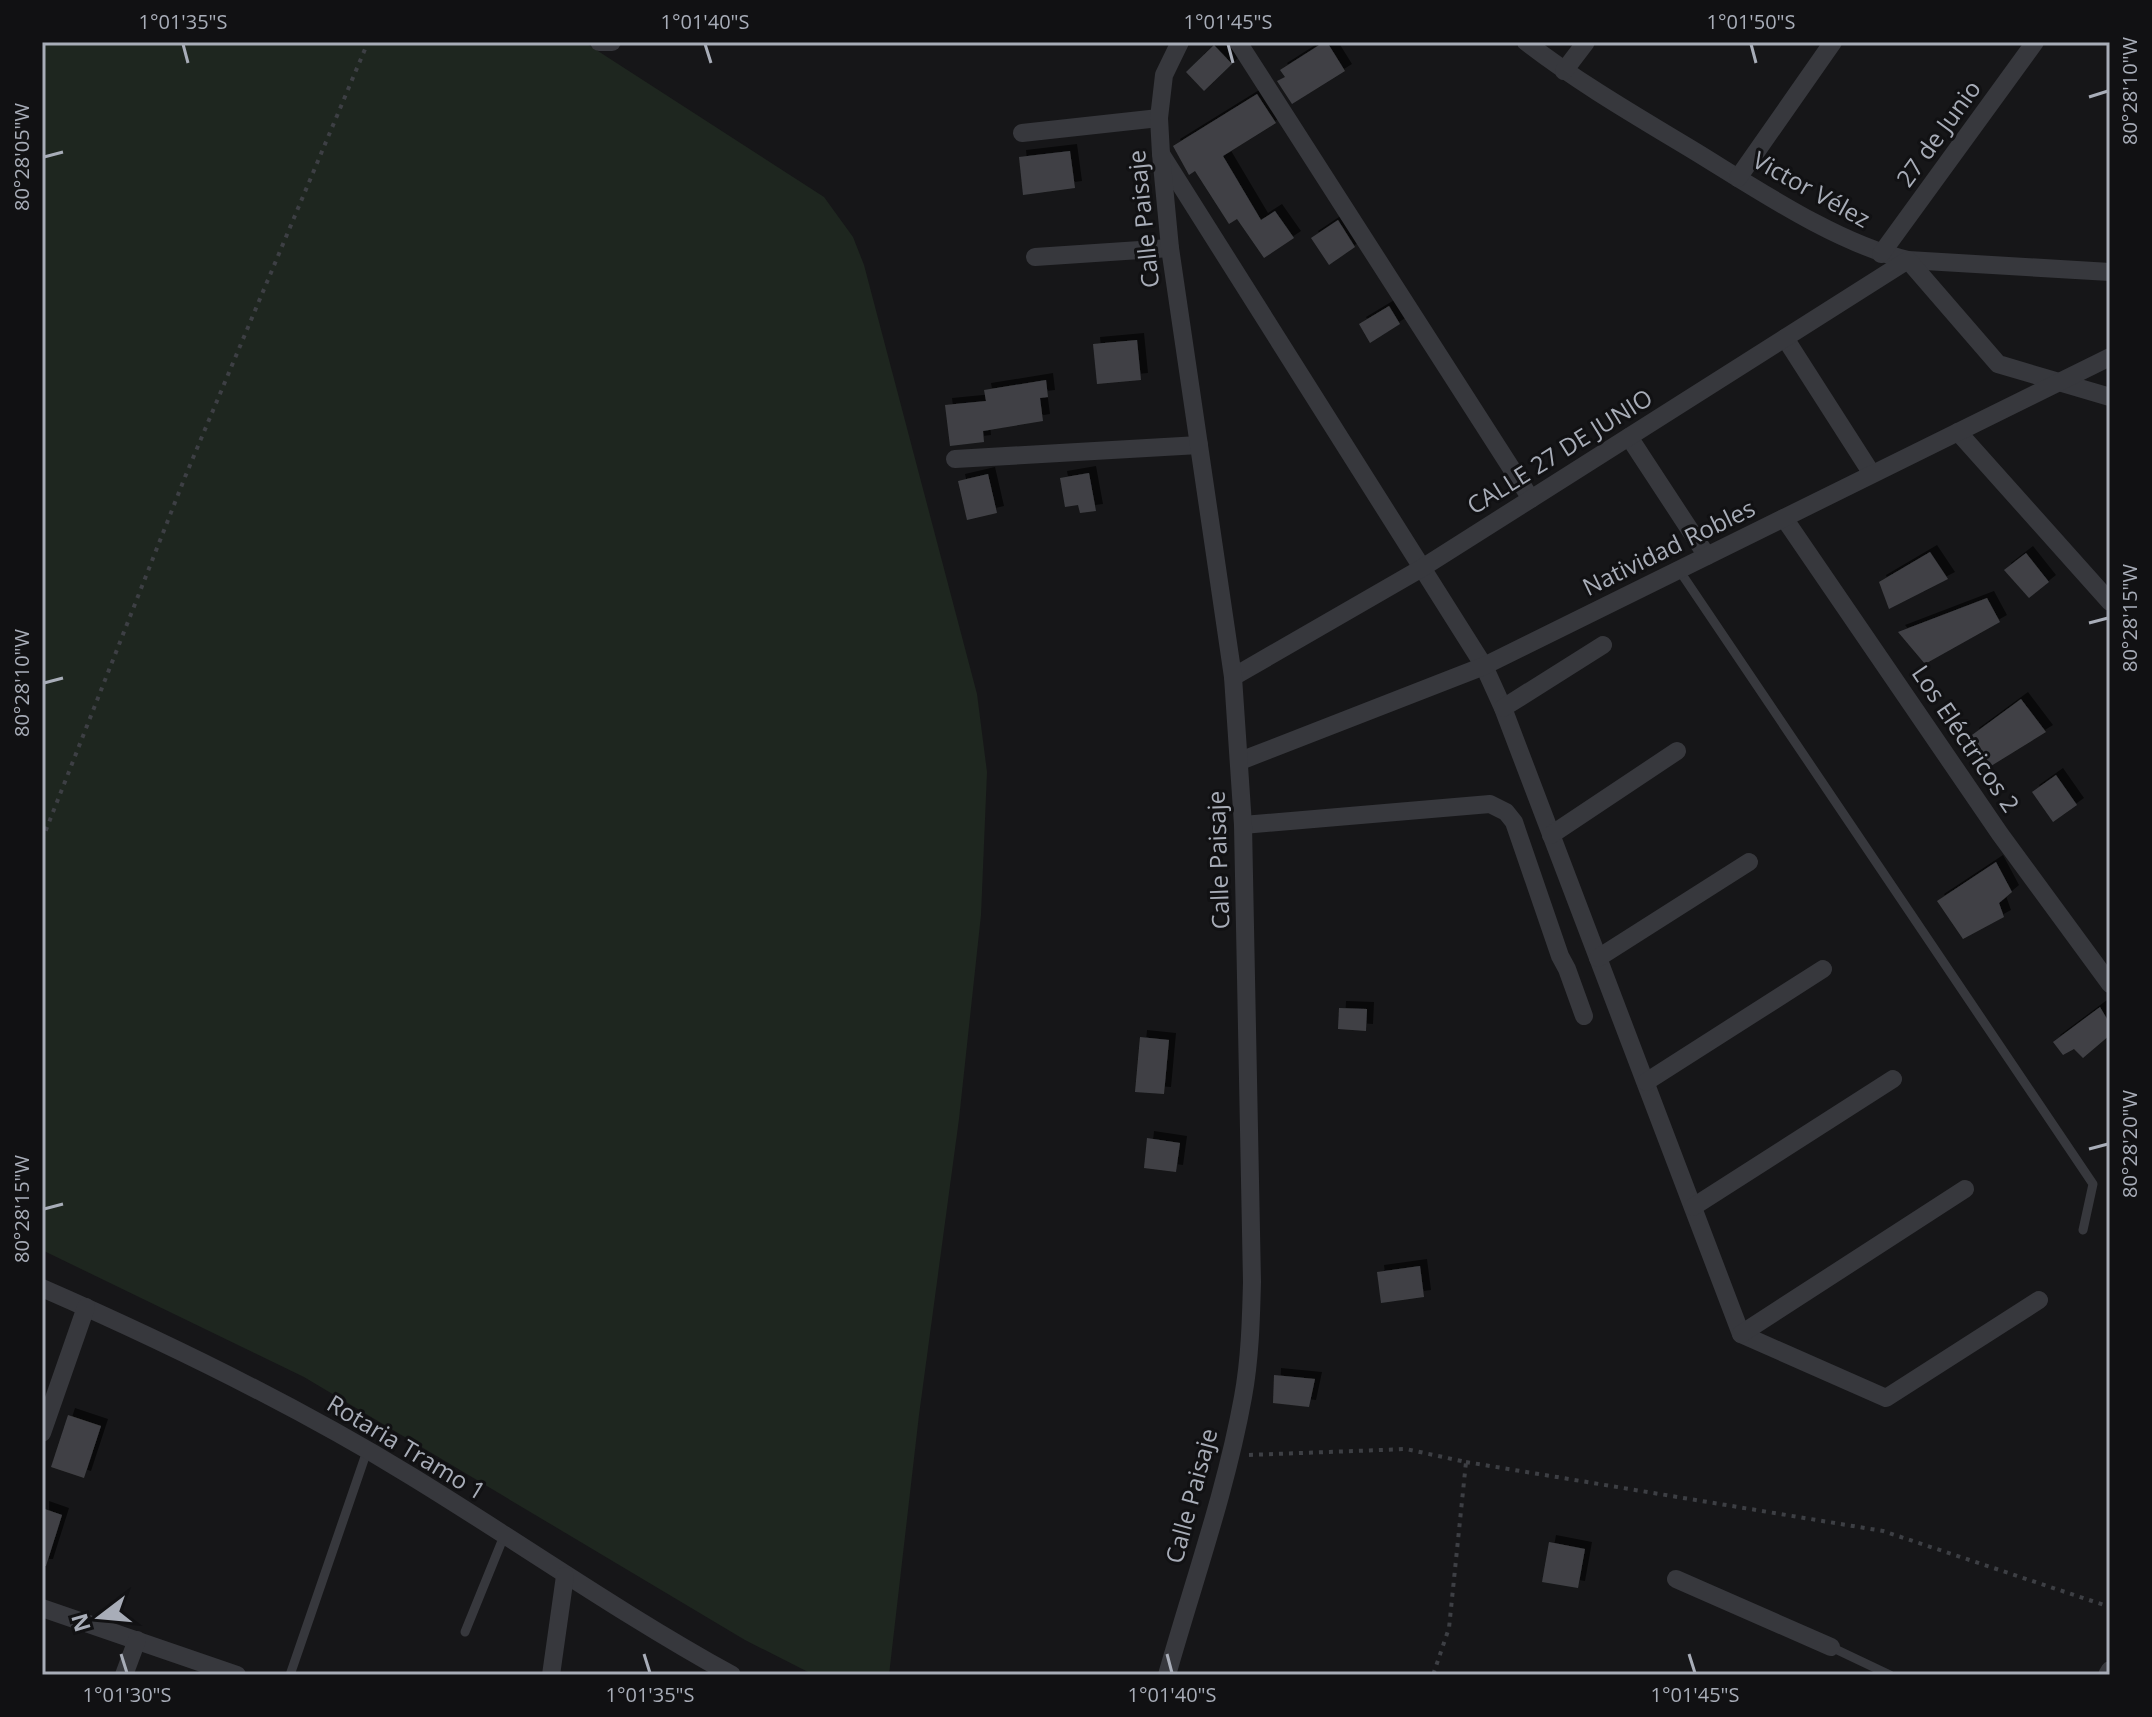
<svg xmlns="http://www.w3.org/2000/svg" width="2152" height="1717" font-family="'Open Sans',sans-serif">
<defs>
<filter id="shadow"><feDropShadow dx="7" dy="-7" stdDeviation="0" flood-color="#0009"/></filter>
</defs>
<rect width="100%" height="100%" fill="#161618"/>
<path fill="#1e261f" d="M42 42H584L824 197 853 237 864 265 977 694 987 772 981 915 959 1119 919 1415 889 1675H814L745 1640 304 1377 42 1250Z"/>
<g fill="#404145" filter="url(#shadow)">
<path d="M1324 42H1327L1345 71 1292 104 1277 81 1285 77 1280 70Z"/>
<path d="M1214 45 1232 64 1204 91 1186 72Z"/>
<path d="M1257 94 1276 123 1223 156 1261 220 1275 211 1294 238 1264 258 1237 219 1229 224 1195 171 1189 175 1173 146Z"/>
<path d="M1070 151 1075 188 1023 195 1019 157Z"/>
<path d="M1338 220 1355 247 1329 265 1311 238Z"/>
<path d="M1389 306 1400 324 1370 343 1359 324Z"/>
<path d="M1137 340 1141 380 1097 384 1093 344Z"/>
<path d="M1046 380 1048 397 1040 398 1043 421 983 431 984 442 950 446 945 405 986 401 984 390Z"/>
<path d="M1089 473 1096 511 1080 513 1078 505 1065 507 1060 478Z"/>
<path d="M988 474 997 513 967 520 958 481Z"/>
<path d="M1930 552 1948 579 1889 609 1879 582Z"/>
<path d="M2026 553 2049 582 2029 598 2004 570Z"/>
<path d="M1987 598 2000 622 1925 664 1898 632Z"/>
<path d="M2021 699 2046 732 1991 766 1972 735Z"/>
<path d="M2056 775 2077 805 2053 822 2032 792Z"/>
<path d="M1996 862 2012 892 1999 903 2004 917 1963 939 1937 901Z"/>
<path d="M2100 1007 2110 1024V1035L2083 1058 2074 1049 2063 1055 2053 1042Z"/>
<path d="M1339 1008 1367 1009 1366 1031 1338 1029Z"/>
<path d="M1140 1037 1169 1040 1164 1094 1135 1092Z"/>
<path d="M1147 1138 1180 1143 1176 1172 1144 1168Z"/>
<path d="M1420 1266 1424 1297 1381 1303 1377 1272Z"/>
<path d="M1274 1375 1315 1379 1309 1407 1273 1403Z"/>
<path d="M68 1415 101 1426 84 1478 51 1467Z"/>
<path d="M42 1508 62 1515 46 1566H42Z"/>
<path d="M1549 1542 1585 1549 1578 1588 1542 1582Z"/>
</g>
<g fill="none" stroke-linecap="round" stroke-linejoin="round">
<g stroke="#3d3f44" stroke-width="4" stroke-dasharray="4 6" stroke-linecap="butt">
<path d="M42 840 185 477 368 42"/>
<path d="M1249 1455 1406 1449 1466 1462 1449 1628 1433 1675"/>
<path d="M1466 1462 1883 1531 2110 1607"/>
</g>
<g stroke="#37383d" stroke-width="9">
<path d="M1679 570 2093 1184 2083 1230"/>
<path d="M465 1632 504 1536"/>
<path d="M1831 1647 1890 1675"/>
<path d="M290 1675 367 1451"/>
</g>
<g stroke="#37383d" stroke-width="18">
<path d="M599 42H612"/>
<path d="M1238 42 1531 499"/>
<path d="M1526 42C1579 83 1638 117 1696 152 1758 190 1838 244 1908 260L2110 272"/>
<path d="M1564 71 1586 42"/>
<path d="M1022 133 1159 118"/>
<path d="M1161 154 1484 666 1503 708 1741 1334 1886 1398 2039 1300"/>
<path d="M1738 178 1833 42"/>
<path d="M1881 254 2035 42"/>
<path d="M1035 257 1170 248"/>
<path d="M1785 338 1872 474"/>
<path d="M1958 432 2110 602"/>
<path d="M1629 437 1707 556"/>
<path d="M955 459 1199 445"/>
<path d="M1784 518 2000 834 2110 984"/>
<path d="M1233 677 1422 568 1908 260 1998 364 2110 397"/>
<path d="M1503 708 1603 645"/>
<path d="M1240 761 1484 666 2110 357"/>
<path d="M1243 825 1490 804 1506 812 1514 822 1560 956 1567 969 1584 1016"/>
<path d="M1551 835 1677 751"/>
<path d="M1598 958 1749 862"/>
<path d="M1646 1082 1823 969"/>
<path d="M1693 1207 1893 1079"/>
<path d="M42 1288C168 1343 293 1404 411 1476 519 1542 621 1614 732 1675"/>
<path d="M1741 1334 1965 1189"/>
<path d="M42 1433 86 1307"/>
<path d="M1676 1579 1831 1647"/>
<path d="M42 1608 237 1675"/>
<path d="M124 1675 137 1640"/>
<path d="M551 1675 565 1576"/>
<path d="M1167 1675C1193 1583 1226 1491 1243 1397 1250 1359 1251 1320 1252 1282L1243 825 1233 677 1170 248 1161 154 1159 118 1164 75 1180 42"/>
<path d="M2107 1675 2110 1670"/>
</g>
</g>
<path fill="none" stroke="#a8adb8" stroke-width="3" d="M183 44 188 63M705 44 711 63M1228 44 1233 63M1751 44 1756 63M2089 97 2108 91M44 157 63 152M2089 623 2108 618M44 683 63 678M2089 1149 2108 1144M44 1209 63 1204M121 1654 127 1673M644 1654 650 1673M1167 1654 1172 1673M1689 1654 1695 1673"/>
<g text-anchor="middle" stroke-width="6" stroke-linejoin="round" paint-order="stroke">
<g font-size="24" fill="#a8adb8" stroke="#111113">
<text transform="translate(1939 134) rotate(-54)" y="8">27 de Junio</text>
<text transform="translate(1811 190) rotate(29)" y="8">Victor Vélez</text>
<text transform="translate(1144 219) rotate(-96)" y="8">Calle Paisaje</text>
<text transform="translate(1560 452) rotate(-32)" y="8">CALLE 27 DE JUNIO</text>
<text transform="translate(1669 548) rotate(-26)" y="8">Natividad Robles</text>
<text transform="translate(1965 739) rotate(56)" y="8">Los Eléctricos 2</text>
<text transform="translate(1219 860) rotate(-92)" y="8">Calle Paisaje</text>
<text transform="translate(406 1448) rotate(31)" y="8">Rotaria Tramo 1</text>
<text transform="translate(1192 1496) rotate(-75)" y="8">Calle Paisaje</text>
</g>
</g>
<rect width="2152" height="1717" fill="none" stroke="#111113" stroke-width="88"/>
<g transform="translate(100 1617) rotate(254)" stroke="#111113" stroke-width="6" paint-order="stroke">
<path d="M0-6L14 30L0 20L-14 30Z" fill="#a8adb8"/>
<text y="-12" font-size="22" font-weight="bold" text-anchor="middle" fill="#a8adb8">N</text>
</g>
<rect x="44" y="44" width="2064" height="1629" fill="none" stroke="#a8adb8" stroke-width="3"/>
<g font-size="20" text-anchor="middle" fill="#a8adb8">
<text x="183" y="29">1°01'35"S</text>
<text x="705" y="29">1°01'40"S</text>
<text x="1228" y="29">1°01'45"S</text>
<text x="1751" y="29">1°01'50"S</text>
<text transform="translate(2130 91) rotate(-90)" y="7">80°28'10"W</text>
<text transform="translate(22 157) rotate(-90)" y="7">80°28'05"W</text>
<text transform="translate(2130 618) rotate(-90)" y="7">80°28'15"W</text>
<text transform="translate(22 683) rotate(-90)" y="7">80°28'10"W</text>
<text transform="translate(2130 1144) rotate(-90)" y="7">80°28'20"W</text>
<text transform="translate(22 1209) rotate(-90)" y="7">80°28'15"W</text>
<text x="127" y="1702">1°01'30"S</text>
<text x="650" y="1702">1°01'35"S</text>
<text x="1172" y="1702">1°01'40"S</text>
<text x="1695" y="1702">1°01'45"S</text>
</g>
</svg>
